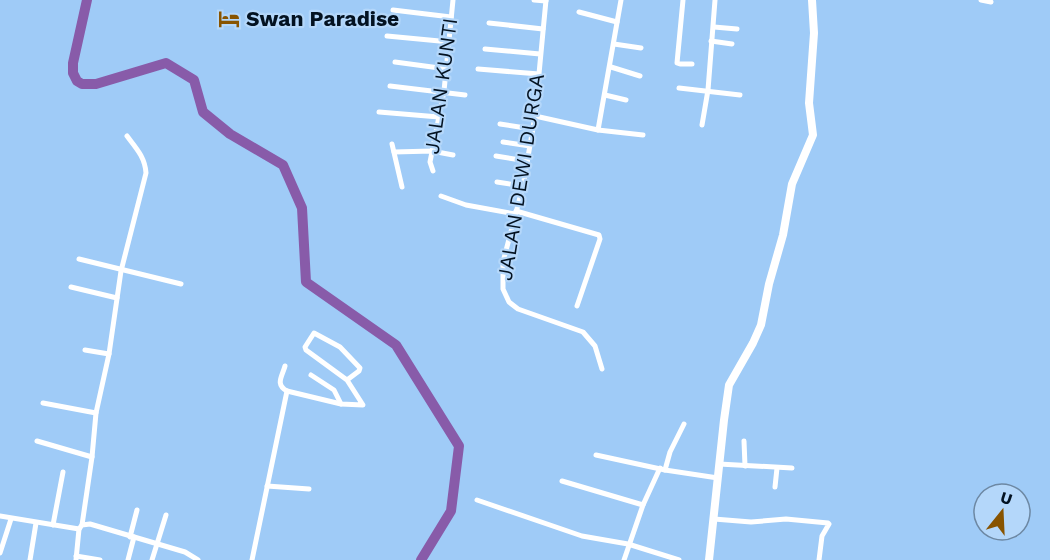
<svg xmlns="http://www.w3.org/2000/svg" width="1050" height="560" font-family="'Work Sans',sans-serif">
<rect width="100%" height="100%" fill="#9fcbf7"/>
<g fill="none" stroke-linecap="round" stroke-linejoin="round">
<path stroke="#885ba9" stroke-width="10" d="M87 0 73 63V73L77 81 82 84H96L166 63 194 80 203 112 230 134 283 165 302 208 306 282 396 345 459 446 451 511 421 560"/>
<g stroke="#fff" stroke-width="5">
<path d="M534 0 546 1"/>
<path d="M546 0 535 116 523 186 503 262V289L509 302 518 309 583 332 595 346 602 369"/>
<path d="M683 0 677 63 680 64H692"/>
<path d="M981 0 991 2"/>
<path d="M393 10 451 17"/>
<path d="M579 12 617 22"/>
<path d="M489 23 543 29"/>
<path d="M714 27 737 29"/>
<path d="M387 36 450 42"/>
<path d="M711 41 732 44"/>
<path d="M614 44 641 48"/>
<path d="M485 49 540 54"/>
<path d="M395 62 447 69"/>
<path d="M611 67 640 76"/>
<path d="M478 69 539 74"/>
<path d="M390 86 465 95"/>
<path d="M679 88 740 95"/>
<path d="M605 95 626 100"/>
<path d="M379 112 439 117"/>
<path d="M535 116 598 130 643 135"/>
<path d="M500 124 532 129"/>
<path d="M702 125 708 90 715 0"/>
<path d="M598 130 621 0"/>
<path d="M503 142 530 146"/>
<path d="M392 144 402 187"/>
<path d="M394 152 432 151 453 155"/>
<path d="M496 156 527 161"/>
<path d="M433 171 430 162 444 91 453 0"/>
<path d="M497 182 523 186"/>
<path d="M441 196 466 205 515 214"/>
<path d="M516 211 599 235 600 239 577 306"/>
<path d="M79 259 181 284"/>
<path d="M71 287 117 298"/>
<path d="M85 350 109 354"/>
<path d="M311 375 334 390 341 404"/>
<path d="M287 391 341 404 363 405 347 380 306 350 305 347 314 333 340 347 360 368 359 371 347 380"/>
<path d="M43 403 96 413"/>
<path d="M37 441 92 457"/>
<path d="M744 441 745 466"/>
<path d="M596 455 665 470 718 478"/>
<path d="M719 464 792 468"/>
<path d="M665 470 670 452 684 424"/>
<path d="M562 481 643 505 660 468"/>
<path d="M267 486 309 489"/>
<path d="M775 487 777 468"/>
<path d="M477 500 582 536 628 544 679 560"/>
<path d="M0 516 79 529"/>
<path d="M714 519 751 522 786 519 828 523 829 524 822 536 819 560"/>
<path d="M53 525 63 472"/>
<path d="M82 525 92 457 96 413 109 354 121 271 146 173C145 157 136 148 127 136"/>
<path d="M79 529 82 525 90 524 185 552 198 560"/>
<path d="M130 537 137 510"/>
<path d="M0 553 11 519"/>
<path d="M76 556 100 560"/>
<path d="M30 560 36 523"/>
<path d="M76 560 79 529"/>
<path d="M128 560 134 537"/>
<path d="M152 560 166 515"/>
<path d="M252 560 287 391C275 384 282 377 285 366"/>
<path d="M624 560 643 505"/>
</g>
<path stroke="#fff" stroke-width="8" d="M709 560 724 420 729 385 753 343 761 325 769 284 783 235 792 184 813 135 809 103 814 33 812 0"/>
</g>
<defs>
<symbol id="hotel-bare" viewBox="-9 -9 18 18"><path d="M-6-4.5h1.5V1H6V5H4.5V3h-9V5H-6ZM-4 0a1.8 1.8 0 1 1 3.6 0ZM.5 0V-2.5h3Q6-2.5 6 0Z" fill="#885400" stroke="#b4d7fa" stroke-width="2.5" paint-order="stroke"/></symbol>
</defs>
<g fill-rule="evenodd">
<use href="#hotel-bare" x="214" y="4" width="30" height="30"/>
</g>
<g text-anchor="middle" stroke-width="4.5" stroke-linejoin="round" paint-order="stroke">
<g font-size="21" font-weight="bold" fill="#031221" stroke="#b4d7fa" text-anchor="start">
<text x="246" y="26">Swan Paradise</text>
</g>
<g font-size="21" fill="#031221" stroke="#b4d7fa">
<text transform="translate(441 86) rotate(-82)" y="7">JALAN KUNTI</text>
<text transform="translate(521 177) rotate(-81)" y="7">JALAN DEWI DURGA</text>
</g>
</g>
<g transform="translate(1002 512) rotate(18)"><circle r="28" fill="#b4d7fa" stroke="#6d88a3" stroke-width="1.5"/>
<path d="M0-4.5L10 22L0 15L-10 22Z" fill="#885400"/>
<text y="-9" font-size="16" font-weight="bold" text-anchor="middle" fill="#031221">U</text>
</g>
</svg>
